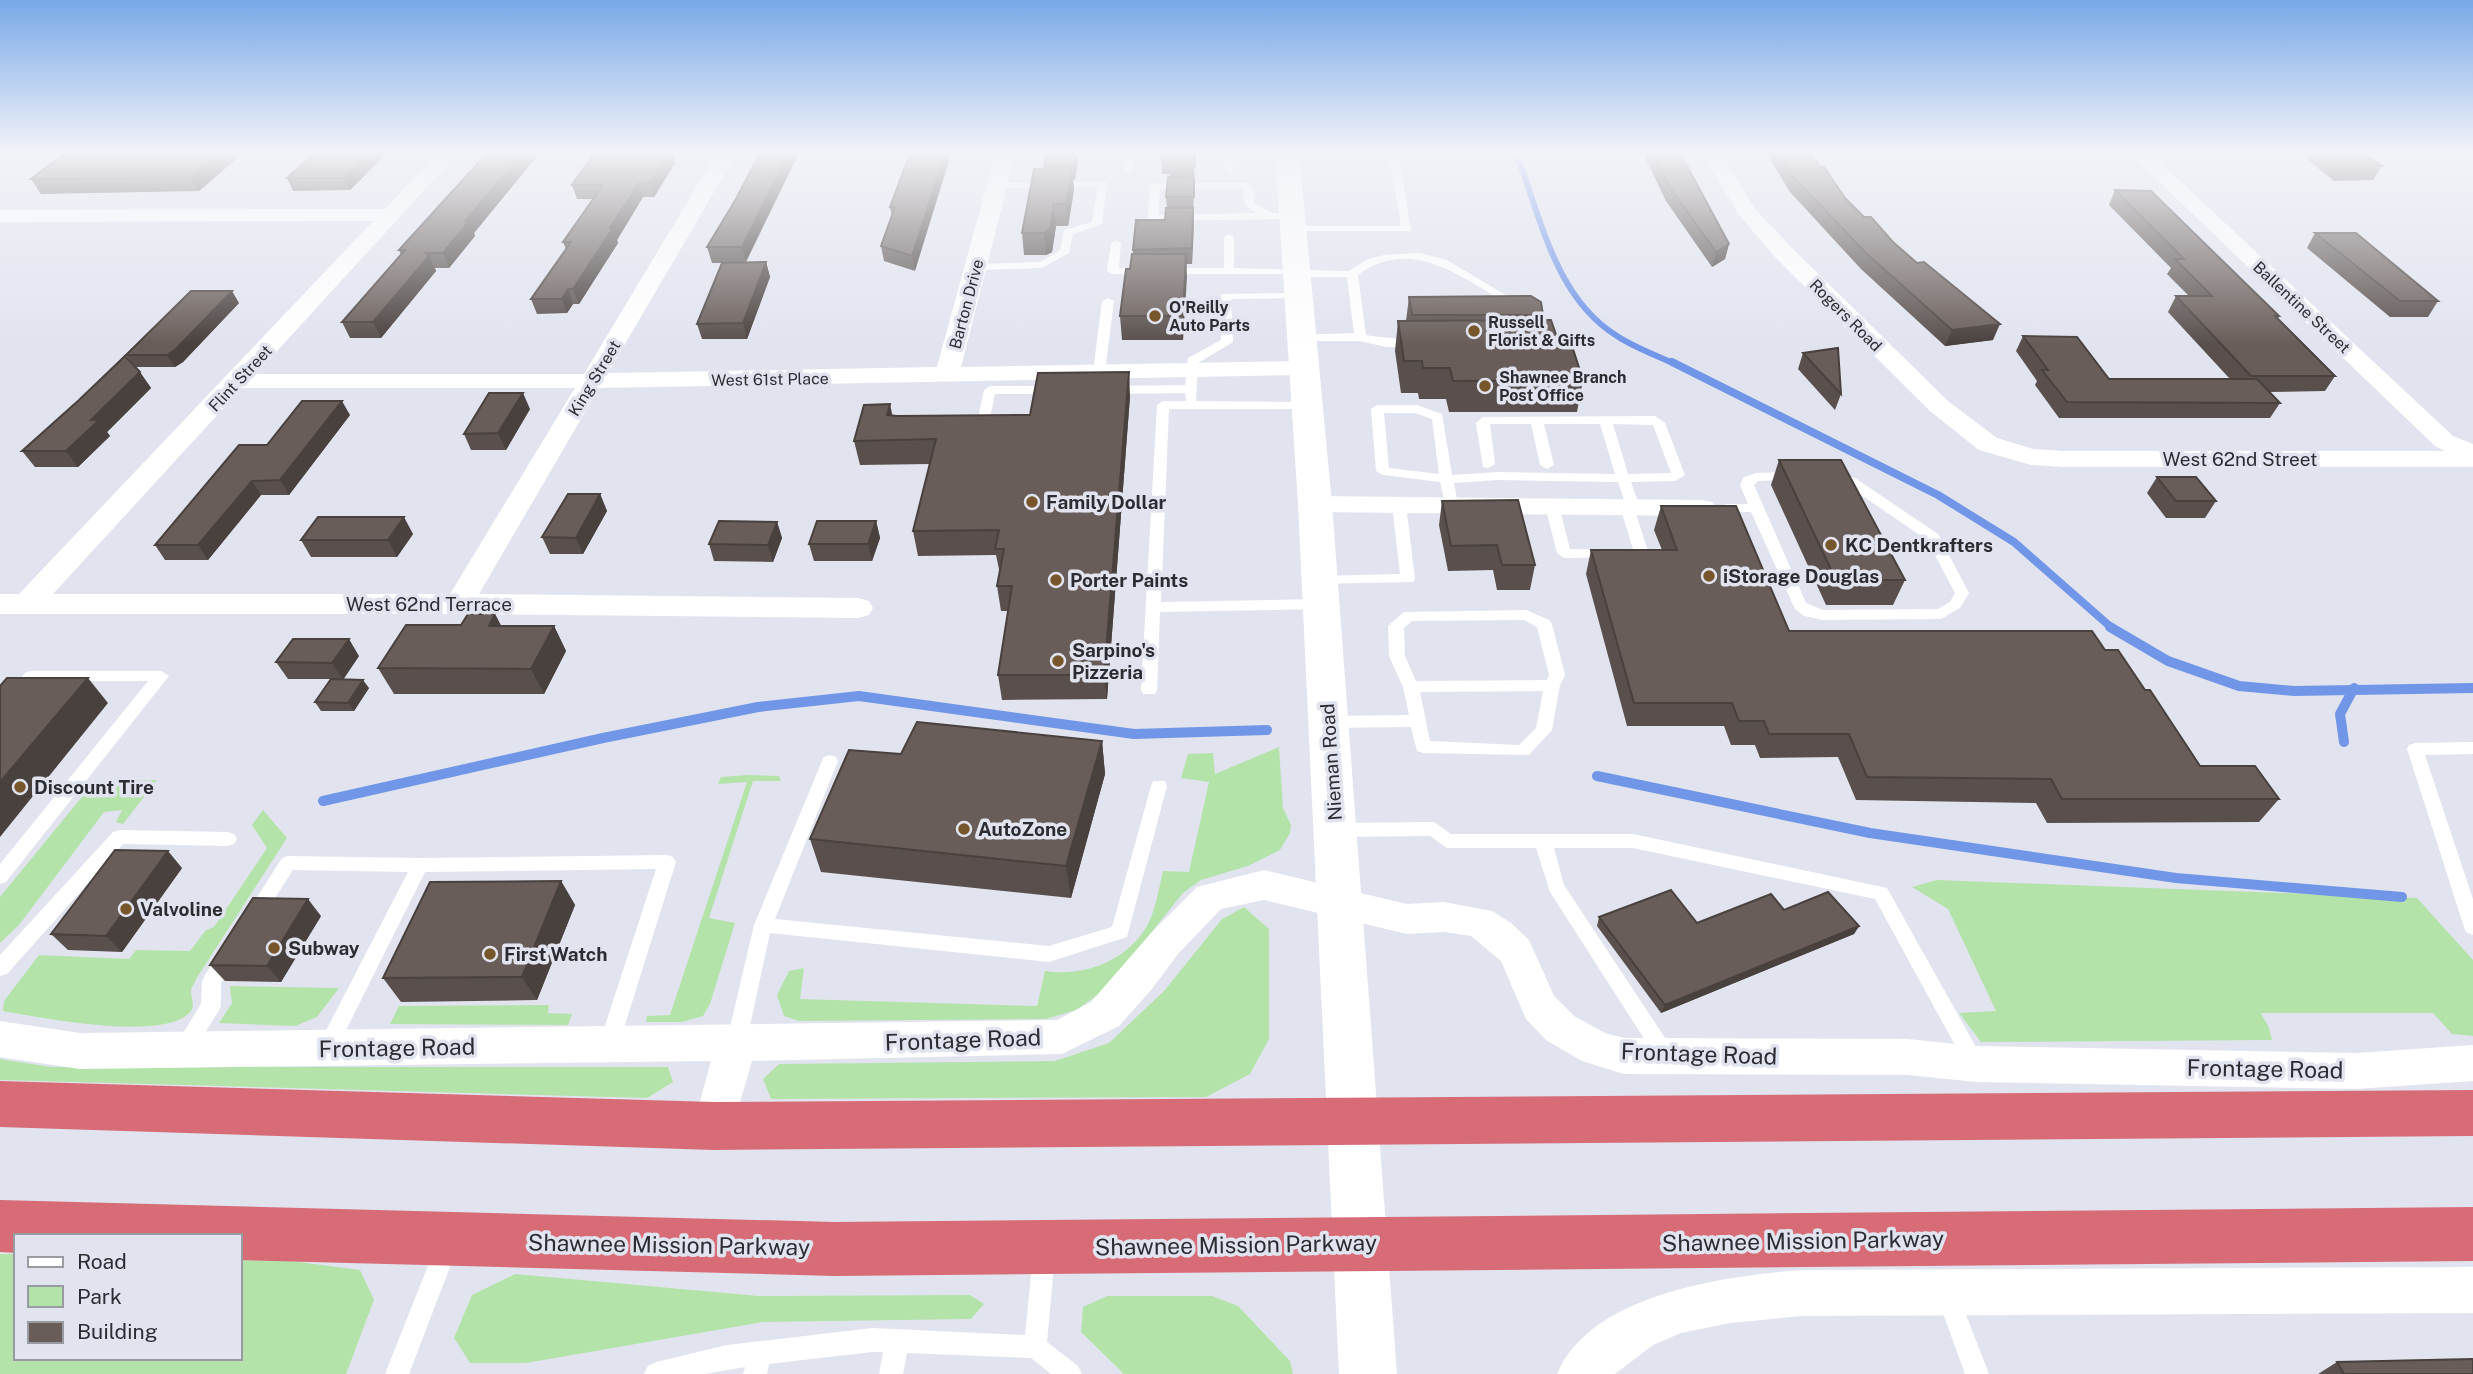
<svg xmlns="http://www.w3.org/2000/svg" width="2473" height="1374" font-family="'Public Sans',sans-serif">
<rect width="100%" height="100%" fill="#e1e4ef"/>
<g fill="#b4e3aa">
<path d="M1279 747 1283 808 1291 825 1290 833 1280 850 1248 866 1201 880 1183 893 1106 989 1076 1010 1046 1019 799 1021 784 1016 777 995 789 971 804 968 800 999 1037 1006 1045 971C1084 977 1128 961 1148 924 1156 909 1159 887 1163 871L1189 872 1209 782 1181 778 1188 754 1213 753 1215 774Z"/>
<path d="M748 775 779 776 781 781H753L709 918 735 923 710 1004 703 1016 682 1022H646L647 1016 670 1015 747 782 718 784 721 777Z"/>
<path d="M157 780 123 824 116 822 122 810 104 812 19 925 0 943V897L95 781Z"/>
<path d="M263 810 287 838 198 976C196 980 192 986 191 991 191 1000 197 1008 187 1015 157 1040 41 1018 3 1011L4 1001 39 955 129 959 136 950 190 951 206 930 214 927 267 848 252 825Z"/>
<path d="M1937 880 2417 898 2473 960V1036L2452 1034 2433 1013H2261L2269 1028 2272 1040 1981 1042 1959 1013 1996 1011 1948 909 1912 887Z"/>
<path d="M1244 907 1269 929V1039L1250 1074 1206 1097 771 1099 763 1079 779 1064 1055 1061 1109 1043 1164 991 1222 919Z"/>
<path d="M230 986 339 988 317 1017 295 1026 219 1023 232 1003Z"/>
<path d="M549 1005 548 1013 572 1014 568 1025 390 1024 399 1006Z"/>
<path d="M0 1059 51 1067H668L673 1082 647 1098 0 1080Z"/>
<path d="M0 1254H16V1358H240V1260L292 1261 360 1270 374 1300 346 1374H0Z"/>
<path d="M515 1274 759 1296 970 1295 984 1304 971 1319 763 1322 526 1363H470L454 1338 472 1295Z"/>
<path d="M1107 1296H1212L1238 1306 1290 1361 1293 1374H1124L1081 1332 1083 1307Z"/>
</g>
<g fill="none" stroke-linecap="round" stroke-linejoin="round">
<path stroke="#7196e8" stroke-width="6" d="M1519 161C1542 223 1557 299 1617 336 1635 348 1656 355 1675 364"/>
<path stroke="#7196e8" stroke-width="8" d="M1672 362 1938 495 2014 542 2113 629"/>
<g stroke="#7196e8" stroke-width="10">
<path d="M2110 627 2168 661 2239 686 2294 691 2473 688"/>
<path d="M2344 742 2340 714 2354 688"/>
<path d="M1597 776 1870 833 2176 878 2402 897"/>
<path d="M323 801 603 738 758 707 859 696 1134 734 1267 730"/>
</g>
<g fill="#fff" fill-rule="evenodd">
<path d="M1125 151H1135L1133 170 1128 173 1123 170Z"/>
<path d="M1224 151H1234L1233 174 1225 172Z"/>
<path d="M1388 151H1398L1411 231H1290V227L1294 226H1401Z"/>
<path d="M1107 182 1102 224 1073 234 1069 253 1042 268 976 270 971 267 976 264 1040 262 1060 250 1064 230 1092 222 1098 187 997 188 993 187V183Z"/>
<path d="M1155 183H1247L1252 186 1255 204 1273 213H1293L1298 216 1293 219 1153 221 1148 218 1150 186ZM1160 189H1242L1245 206 1257 213 1158 215Z"/>
<path d="M1229 234 1234 237V268L1349 271 1368 259 1384 255 1420 253 1447 260 1524 306 1514 308C1466 280 1412 234 1358 275L1366 335C1380 338 1412 338 1422 345L1420 348 1386 347 1360 341H1301L1295 337 1297 335 1354 333 1347 277H1297L1292 274H1113L1107 271 1111 243 1116 240 1121 243 1119 268H1224V237Z"/>
<path d="M1298 293 1304 296 1302 298 1231 299 1233 342 1198 363 1196 401 1306 402 1310 403V409H1169L1161 602 1321 599 1328 604 1321 609 1160 612 1157 690 1155 694H1143L1141 690 1157 405 1163 401H1186L1185 393 1110 394 1104 390 1110 386 1185 385 1188 358 1221 340V294Z"/>
<path d="M1108 298 1114 301 1105 372 1099 376 1093 372 1102 301Z"/>
<path d="M990 386H1056L1062 390 1056 394H995L987 432 981 436 975 432 984 390Z"/>
<path d="M1377 405H1417L1442 414 1452 475 1498 472 1615 474 1600 424H1544L1554 465 1547 469 1540 465 1531 424H1490L1495 464 1488 468 1483 467 1476 423 1483 417 1655 416 1665 423 1685 475 1675 481 1631 482 1640 507 1635 511 1649 554 1647 557 1564 558 1557 553 1545 506 1547 503 1552 502 1559 506 1570 549H1633L1620 507 1625 503 1618 482 1498 480 1454 483 1458 505 1456 508H1446L1440 482 1383 475 1376 471 1371 409ZM1384 413H1415L1432 419 1439 474 1389 468ZM1613 424 1653 425 1671 473 1628 474Z"/>
<path d="M1794 472 1801 476 1799 479 1758 481 1754 485 1806 603 1823 610 1938 609 1950 602 1955 593 1927 540 1845 484 1827 476 1834 472 1855 478 1938 534 1969 593 1960 608 1941 619 1823 620 1804 616 1795 609 1751 512H1726L1719 508 1726 504H1748L1740 485 1744 477 1756 473Z"/>
<path d="M1399 501 1406 505 1415 579 1413 582 1315 584 1313 581 1315 578 1320 576 1400 574 1392 505Z"/>
<path d="M1526 610 1549 620 1552 624 1565 675 1560 685 1552 730 1529 755 1423 753 1417 751 1411 727 1328 728 1320 722 1328 716 1409 715 1403 687 1389 656 1388 626 1404 612ZM1524 620 1537 627 1549 675 1547 680 1416 681 1405 656 1404 628 1412 621ZM1543 691 1536 728 1519 745 1430 741 1420 692Z"/>
<path d="M32 671H161L169 676 6 882 0 884V864L148 681H36L6 716 0 718V702L26 672Z"/>
<path d="M2473 742V754L2425 755 2473 899V935L2466 932 2464 927 2407 749 2409 745 2415 743Z"/>
<path d="M830 755 836 757 838 761 775 919 1049 946 1112 927 1151 786 1153 781H1165L1167 786 1127 937 1049 962 770 933 746 1044 743 1050 736 1053 729 1050 726 1044 754 925 822 761 824 757Z"/>
<path d="M1434 822 1451 834H1633L1887 888 1985 1063 1982 1069 1975 1072 1968 1069 1875 899 1633 848H1554L1564 885 1673 1050 1676 1056 1673 1062 1666 1065 1659 1062 1550 892 1536 848H1447L1430 836 1337 837 1331 835 1328 830 1331 825 1337 823Z"/>
<path d="M119 830 228 832 234 834 237 839 234 844 228 846 123 844 7 974 0 976V955L113 832Z"/>
<path d="M667 855 673 857 676 862 619 1044 616 1050 609 1053 602 1050 599 1044 656 869 425 872 335 1052 328 1055 321 1052 318 1046 408 872 293 870 260 921 254 924 248 921 245 916 282 858 288 856 420 858Z"/>
<path d="M229 947 236 949 238 955 221 983V1006L218 1012 191 1055 184 1058 177 1055 174 1049 177 1043 201 1004 202 981 205 975 222 949Z"/>
<path d="M447 1235 455 1238 458 1246 409 1374H385L439 1238Z"/>
<path d="M1044 1244 1052 1247 1055 1255 1047 1342 1078 1366 1082 1374H1051L1031 1358 907 1353 903 1374H879L883 1352H872L769 1364 767 1374H743L745 1367 705 1374H644L648 1366 656 1362 727 1345 872 1328 1025 1335 1033 1255 1036 1247Z"/>
<path d="M1948 1286 1956 1289 1989 1374H1965L1937 1297 1940 1289Z"/>
</g>
<g fill="#fff" fill-rule="evenodd">
<path d="M439 151H460L256 374H584L718 151H738L608 373 937 367 996 151H1016L961 367 1303 361 1312 363 1315 368 1312 373 1303 375 599 388 479 594 858 598 869 601 873 608 869 615 858 618 459 614H0V594H19L373 221 0 222V210L385 209ZM242 388H575L450 594H53Z"/>
<path d="M1700 151H1720L1755 209 1791 247 1948 401 1997 438 2033 449 2064 451H2445L2435 446 2127 151H2148L2453 436 2473 444V467H2064L2031 465 1979 450 1930 411 1775 257 1740 216Z"/>
<path d="M1315 496 1702 500 1712 502 1716 508 1712 514 1702 516 1315 512 1305 510 1301 504 1305 498Z"/>
<path d="M1264 870 1407 904 1444 902 1492 911 1511 923 1529 940 1554 996 1574 1016 1605 1033 1624 1038 1908 1039 1976 1046 2356 1053 2473 1045V1081L2356 1089 1976 1082 1908 1075 1624 1074 1582 1061 1546 1040 1526 1019 1501 961 1471 936 1444 932 1407 934 1264 900 1221 909 1178 954 1152 989 1119 1026 1062 1054 752 1061 729 1140 714 1145 699 1140 693 1126 711 1061 80 1069 0 1057V1021L80 1033 1057 1020 1091 1002 1152 932 1197 887Z"/>
<path d="M2473 1267V1313L1802 1316 1730 1323 1681 1333 1653 1345 1615 1374H1557C1591 1293 1726 1276 1802 1270Z"/>
</g>
<path fill="#fff" fill-rule="evenodd" d="M1275 151H1299L1332 504 1397 1374H1339L1298 504Z"/>
<g fill="#d76c77" fill-rule="evenodd">
<path d="M0 1081 714 1102 2473 1090V1136L714 1150 0 1127Z"/>
<path d="M0 1200 835 1222 2473 1207V1261L835 1276 240 1260V1236H16V1253L0 1252Z"/>
</g>
</g>
<g fill="#59504d">
<path d="M68 151H245L199 191 41 194 31 179Z"/>
<path d="M389 151 350 190 293 191 287 178Z"/>
<path d="M489 151H541L474 233 475 236 449 268H435L436 271 381 338H350L342 322 401 255 399 250Z"/>
<path d="M596 151H672L675 163 654 197H643L617 240 618 243 579 304H573L567 313 537 314 531 299 566 249 563 242 593 199H577L572 185Z"/>
<path d="M911 151 915 271 884 261 881 246 892 217 890 207Z"/>
<path d="M1079 151 1075 180H1073L1074 190 1068 226H1056L1052 252 1046 255H1024L1022 233 1044 168V165Z"/>
<path d="M1161 151H1195L1192 264H1186L1183 340H1122L1120 316 1133 254V250L1165 220 1167 208 1166 197 1170 174H1162Z"/>
<path d="M1642 151H1679L1729 244 1725 259 1712 267 1666 201Z"/>
<path d="M1765 151H1809L1820 167 1845 198 1864 217 1893 242 1993 340 1945 346 1861 269 1790 192Z"/>
<path d="M2297 151H2362L2382 166 2373 180 2334 181Z"/>
<path d="M2115 190 2279 316 2278 319 2335 376 2325 391 2269 392 2280 403 2270 418H2059L2035 385 2037 381 2016 351 2023 336 2109 379H2230L2168 312 2176 296H2189L2167 274 2171 268 2109 205Z"/>
<path d="M736 199 746 262H766L770 277 747 339H702L697 324 739 263H712L707 247Z"/>
<path d="M2315 233 2438 301 2428 317H2390L2307 248Z"/>
<path d="M1409 297 1543 315V320L1561 349 1583 380 1577 412H1449L1446 399H1419L1418 393H1401L1395 351 1398 321H1406Z"/>
<path d="M239 303 183 362 175 367H136L151 388 107 432 110 436 78 467H35L22 451 131 362 126 355Z"/>
<path d="M1803 353 1841 394 1835 410 1798 369Z"/>
<path d="M1130 396 1107 699 1002 700 998 675 1008 611H1001L997 586 1000 574 996 555 918 556 913 531 930 464 860 465 854 441 892 416 1030 415Z"/>
<path d="M530 409 506 450H471L464 434Z"/>
<path d="M350 415 289 495H261L208 560H165L155 545 267 445Z"/>
<path d="M1779 460 1905 580 1893 605H1826L1771 485Z"/>
<path d="M2157 477 2216 501 2205 518H2166L2147 493Z"/>
<path d="M600 494 607 511 583 554H550L542 537Z"/>
<path d="M1442 501 1535 565 1530 590H1497L1493 570 1448 571 1439 525Z"/>
<path d="M1661 506 1789 631 2105 650 2145 690 2200 766 2279 799 2259 822 2047 823 2036 803 1856 800 1838 757 1760 758 1755 745H1731L1724 726H1627L1586 574 1591 550H1662L1654 530Z"/>
<path d="M876 521 880 538 872 561H814L809 544Z"/>
<path d="M777 522 782 538 773 562 714 561 709 544Z"/>
<path d="M413 534 397 557H311L301 540Z"/>
<path d="M495 614 501 626H554L566 651 544 694H394L378 668 461 625Z"/>
<path d="M359 656 343 679 369 688 354 711H321L315 702 331 679H288L276 662Z"/>
<path d="M1102 741 1105 774 1071 898 821 872 810 839 901 754Z"/>
<path d="M182 868 122 952 68 950 51 934Z"/>
<path d="M561 881 575 905 537 1000 401 1002 383 978Z"/>
<path d="M1784 910 1859 926 1854 934 1661 1013 1597 926 1599 917 1697 923Z"/>
<path d="M321 916 281 982 225 981 210 965Z"/>
<path d="M2337 1362 2473 1374H2318Z"/>
</g>
<g fill="#49413e">
<path d="M221 151H245L199 191 191 177Z"/>
<path d="M371 151H389L350 190 344 178Z"/>
<path d="M524 151H541L474 233 475 236 449 268 443 253 465 221Z"/>
<path d="M662 151H672L675 163 654 197 650 183Z"/>
<path d="M790 151H800L746 262 742 247Z"/>
<path d="M946 151H952L915 271 912 256Z"/>
<path d="M1076 151H1079L1075 180 1074 165Z"/>
<path d="M1072 168 1074 190 1068 226 1066 204Z"/>
<path d="M639 183 643 197 617 240 618 243 579 304 573 289Z"/>
<path d="M1054 204 1056 226 1052 252 1046 255 1044 233Z"/>
<path d="M1193 208 1194 223 1192 264V248Z"/>
<path d="M1729 244 1725 259 1712 267 1716 252Z"/>
<path d="M1186 254 1187 277 1183 340V316Z"/>
<path d="M429 256 436 271 381 338 373 322Z"/>
<path d="M766 262 770 277 747 339 743 323Z"/>
<path d="M568 289 573 304 567 313 562 299Z"/>
<path d="M232 291 239 303 183 362 175 367 167 355Z"/>
<path d="M2000 324 1993 340 1945 346 1952 330Z"/>
<path d="M140 372 151 388 107 432 110 436 78 467 66 451 91 420Z"/>
<path d="M1129 372 1130 396 1107 699 1104 675Z"/>
<path d="M523 393 530 409 506 450 498 433Z"/>
<path d="M342 401 350 415 289 495 280 480Z"/>
<path d="M890 404 895 428 887 415Z"/>
<path d="M252 481 261 495 208 560 198 545Z"/>
<path d="M600 494 607 511 583 554 576 538Z"/>
<path d="M404 517 413 534 397 557 388 540Z"/>
<path d="M876 521 880 538 872 561 868 544Z"/>
<path d="M777 522 782 538 773 562 768 545Z"/>
<path d="M495 614 508 639 489 626Z"/>
<path d="M554 626 566 651 544 694 531 669Z"/>
<path d="M349 639 359 656 343 680 332 663Z"/>
<path d="M88 678 108 703 0 837V782Z"/>
<path d="M363 680 369 688 354 711 348 703Z"/>
<path d="M1102 741 1105 774 1071 898 1066 866Z"/>
<path d="M168 851 182 868 122 952 106 936Z"/>
<path d="M561 881 575 905 537 1000 522 977Z"/>
<path d="M308 899 321 916 281 982 267 966Z"/>
<path d="M1859 926 1854 934 1661 1013 1665 1005Z"/>
</g>
<g fill="#685d59" stroke="#49413e" stroke-width="2">
<path d="M68 151H221L191 177 31 179Z"/>
<path d="M316 151H371L344 178H287Z"/>
<path d="M489 151H524L465 221H469L443 253H426L429 256 373 322H342L405 250H399Z"/>
<path d="M596 151H670L650 183H639L610 228H613L573 289H568L562 299H531L571 242H563L603 185H572Z"/>
<path d="M761 151H790L742 247H707L736 199Z"/>
<path d="M911 151H946L912 256 881 246 895 207H890Z"/>
<path d="M1047 151H1076L1074 165H1044Z"/>
<path d="M1161 151H1195V166H1170V159H1161Z"/>
<path d="M1652 151H1679L1729 244 1716 252 1669 186Z"/>
<path d="M1777 151H1809L1820 167H1824L1845 198 1864 217H1871L1893 242 1917 263 1924 262 2000 324 1952 330 1866 253 1794 178Z"/>
<path d="M2323 151H2362L2382 166H2342Z"/>
<path d="M1072 168 1066 204H1054L1050 229 1044 233H1022L1034 169Z"/>
<path d="M1168 177 1194 178V197H1166Z"/>
<path d="M2115 190 2151 191 2279 316H2275L2335 376H2251L2176 296H2212L2175 259H2184Z"/>
<path d="M1166 208H1193L1192 248 1133 250 1136 220H1165Z"/>
<path d="M2315 233H2356L2438 301H2400Z"/>
<path d="M1132 254H1186L1183 316H1120L1126 269H1130Z"/>
<path d="M766 262 743 323 697 324 722 263Z"/>
<path d="M191 291H232L175 350 167 355H126Z"/>
<path d="M1531 296 1541 302 1543 315H1412L1409 297Z"/>
<path d="M1551 320 1561 349H1573L1583 380 1453 381 1450 368H1423L1422 361H1404L1398 321Z"/>
<path d="M2023 336 2077 337 2109 379H2257L2280 403 2067 402 2042 370H2048Z"/>
<path d="M1838 348 1841 394 1803 353Z"/>
<path d="M125 356 140 372 91 420H99L66 451H22L79 400Z"/>
<path d="M1129 372 1104 675H998L1012 586H997L1004 549H995L999 530 913 531 936 439 854 441 864 405 890 404 887 415 897 416 1030 415 1038 373Z"/>
<path d="M489 393H523L498 433 464 434Z"/>
<path d="M302 401H342L280 480 252 481 198 545H155L239 445H267Z"/>
<path d="M1779 460H1841L1905 580H1836Z"/>
<path d="M2157 477H2196L2216 501H2176Z"/>
<path d="M568 494H600L576 538 542 537Z"/>
<path d="M1518 500 1535 565H1502L1497 545 1451 546 1442 501Z"/>
<path d="M1661 506H1736L1789 631H2092L2105 650H2118L2145 690H2150L2200 766H2255L2279 799H2062L2051 779 1867 777 1849 734H1769L1764 721H1739L1732 703H1634L1591 550H1677Z"/>
<path d="M318 517H404L388 540H301Z"/>
<path d="M719 521 777 522 768 545 709 544Z"/>
<path d="M817 521H876L868 544H809Z"/>
<path d="M468 614H495L489 626H554L531 669 378 668 406 625H461Z"/>
<path d="M293 639H349L332 663 276 662Z"/>
<path d="M7 678H88L0 782V686Z"/>
<path d="M331 679 363 680 348 703 315 702Z"/>
<path d="M917 722 1102 741 1066 866 810 839 849 750 901 754Z"/>
<path d="M115 850 168 851 106 936 51 934Z"/>
<path d="M561 881 522 977 383 978 430 882Z"/>
<path d="M1671 890 1697 923 1771 894 1784 910 1828 892 1859 926 1665 1005 1599 917Z"/>
<path d="M253 898 308 899 267 966 210 965Z"/>
<path d="M2473 1359V1374H2344L2337 1362Z"/>
</g>
<linearGradient id="sky" x2="0" y2="1"><stop stop-color="#78a8e8"/><stop offset="0.44" stop-color="#f2f3f8"/><stop offset="1" stop-color="#f2f3f8" stop-opacity="0"/></linearGradient>
<rect width="2473" height="344" fill="url(#sky)"/>
<g fill="#77562c" stroke="#e1e4ef" stroke-width="2.5">
<circle cx="1155" cy="316" r="7"/>
<circle cx="1474" cy="331" r="7"/>
<circle cx="1485" cy="386" r="7"/>
<circle cx="1032" cy="502" r="7"/>
<circle cx="1831" cy="545" r="7"/>
<circle cx="1709" cy="576" r="7"/>
<circle cx="1056" cy="580" r="7"/>
<circle cx="1058" cy="661" r="7"/>
<circle cx="20" cy="787" r="7"/>
<circle cx="964" cy="829" r="7"/>
<circle cx="126" cy="909" r="7"/>
<circle cx="274" cy="948" r="7"/>
<circle cx="490" cy="954" r="7"/>
</g>
<g text-anchor="middle" stroke-width="7" stroke-linejoin="round" paint-order="stroke">
<g font-size="16" fill="#2c2d32" stroke="#e1e4ef">
<text transform="translate(966 304) rotate(-75)" y="6">Barton Drive</text>
<text transform="translate(2302 307) rotate(43)" y="6">Ballentine Street</text>
<text transform="translate(1846 315) rotate(45)" y="6">Rogers Road</text>
<text transform="translate(240 378) rotate(-47)" y="6">Flint Street</text>
<text transform="translate(594 378) rotate(-59)" y="6">King Street</text>
<text transform="translate(770 379) rotate(-1)" y="6">West 61st Place</text>
</g>
<g font-size="16" font-weight="bold" fill="#2c2d32" stroke="#e1e4ef" text-anchor="start">
<text x="1169" y="313">O'Reilly<tspan x="1169" dy="18">Auto Parts</tspan></text>
<text x="1488" y="328">Russell<tspan x="1488" dy="18">Florist &amp; Gifts</tspan></text>
<text x="1499" y="383">Shawnee Branch<tspan x="1499" dy="18">Post Office</tspan></text>
</g>
<g font-size="19" fill="#2c2d32" stroke="#e1e4ef">
<text x="2240" y="466">West 62nd Street</text>
<text x="429" y="611">West 62nd Terrace</text>
<text transform="translate(1331 762) rotate(-94)" y="7">Nieman Road</text>
</g>
<g font-size="19" font-weight="bold" fill="#2c2d32" stroke="#e1e4ef" text-anchor="start">
<text x="1046" y="509">Family Dollar</text>
<text x="1845" y="552">KC Dentkrafters</text>
<text x="1723" y="583">iStorage Douglas</text>
<text x="1070" y="587">Porter Paints</text>
<text x="1072" y="657">Sarpino's<tspan x="1072" dy="22">Pizzeria</tspan></text>
<text x="34" y="794">Discount Tire</text>
<text x="978" y="836">AutoZone</text>
<text x="140" y="916">Valvoline</text>
<text x="288" y="955">Subway</text>
<text x="504" y="961">First Watch</text>
</g>
<g font-size="23" fill="#2c2d32" stroke="#e1e4ef">
<text transform="translate(963 1040) rotate(-2)" y="8">Frontage Road</text>
<text transform="translate(397 1048) rotate(-1)" y="8">Frontage Road</text>
<text transform="translate(1699 1054) rotate(2)" y="8">Frontage Road</text>
<text transform="translate(2265 1069) rotate(1)" y="8">Frontage Road</text>
<text transform="translate(1803 1241) rotate(-1)" y="8">Shawnee Mission Parkway</text>
<text transform="translate(669 1245) rotate(1)" y="8">Shawnee Mission Parkway</text>
<text transform="translate(1236 1245) rotate(-1)" y="8">Shawnee Mission Parkway</text>
</g>
</g>
<rect x="14" y="1234" width="228" height="126" fill="#e1e4ef" stroke="#999ba3" stroke-width="2"/>
<rect x="28" y="1257" width="35" height="10" fill="#ffffff" stroke="#999ba3" stroke-width="2"/>
<text x="77" y="1269" font-size="21" fill="#2c2d32">Road</text>
<rect x="28" y="1286" width="35" height="21" fill="#b4e3aa" stroke="#999ba3" stroke-width="2"/>
<text x="77" y="1304" font-size="21" fill="#2c2d32">Park</text>
<rect x="28" y="1322" width="35" height="21" fill="#685d59" stroke="#999ba3" stroke-width="2"/>
<text x="77" y="1339" font-size="21" fill="#2c2d32">Building</text>
</svg>
